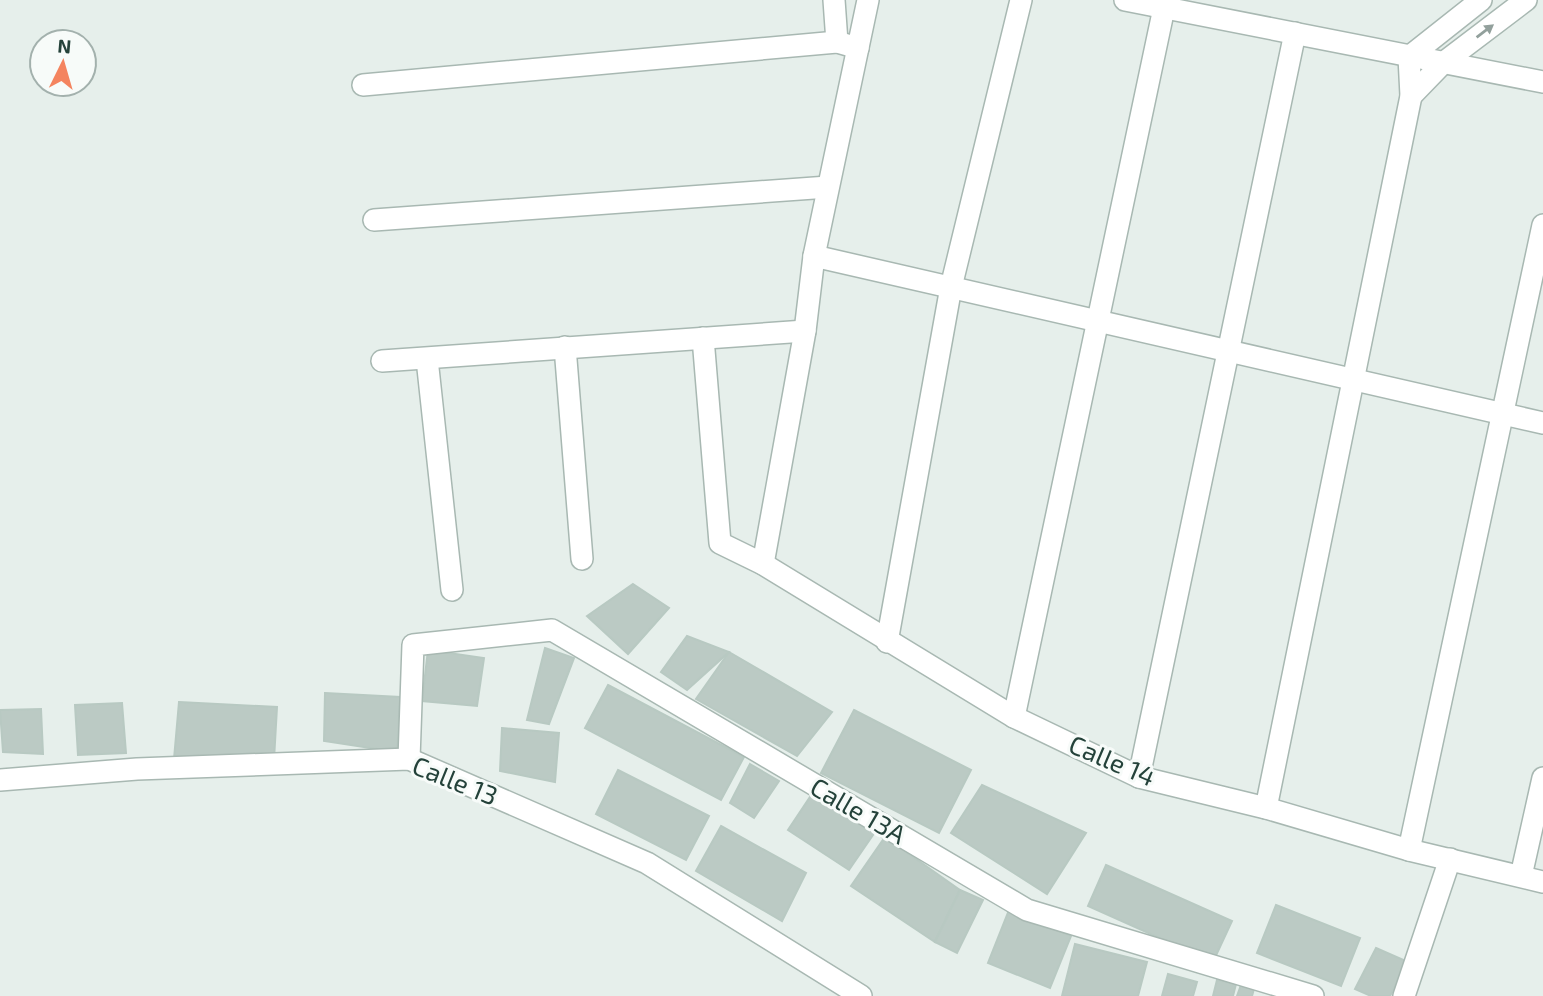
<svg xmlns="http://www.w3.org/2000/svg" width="1543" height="996" font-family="'Exo 2',sans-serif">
<rect width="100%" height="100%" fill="#e6efeb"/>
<g fill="#bbcac4" stroke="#b8c9c2" stroke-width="2">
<path d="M633 584 669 608 628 654 587 616Z"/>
<path d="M687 636 729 652 687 690 661 672Z"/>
<path d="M545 648 574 658 549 724 527 720Z"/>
<path d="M428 650 484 658 477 706 422 701Z"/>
<path d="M729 652 832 712 797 756 696 699Z"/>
<path d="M608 685 744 757 721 800 585 728Z"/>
<path d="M325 693 400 697 397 752 324 741Z"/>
<path d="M179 702 277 707 274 760 174 759Z"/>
<path d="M122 703 126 753 78 755 75 705Z"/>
<path d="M41 709 43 754 3 752 0 710Z"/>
<path d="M854 710 971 770 939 833 821 773Z"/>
<path d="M502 728 559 733 555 782 500 771Z"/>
<path d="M750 764 779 781 754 818 730 803Z"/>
<path d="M618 770 709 816 686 860 596 814Z"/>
<path d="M982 785 1086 833 1047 894 951 833Z"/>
<path d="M814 791 875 832 849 870 788 830Z"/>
<path d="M721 826 806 873 782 921 696 871Z"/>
<path d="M885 837 960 890 935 942 851 886Z"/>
<path d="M1106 865 1232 921 1213 962 1088 906Z"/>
<path d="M960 890 983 900 957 953 935 942Z"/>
<path d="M1276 905 1360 938 1341 986 1257 953Z"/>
<path d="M1009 910 1071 936 1050 988 988 963Z"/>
<path d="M1075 944 1147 962 1138 996H1062Z"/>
<path d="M1376 948 1408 962 1390 996H1371L1355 989Z"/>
<path d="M1168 974 1197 982 1193 996H1162Z"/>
<path d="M1217 980 1236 984 1233 996H1213Z"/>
<path d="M1241 985 1254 989 1252 996H1237Z"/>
</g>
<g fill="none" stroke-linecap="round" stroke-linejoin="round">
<defs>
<g id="street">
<path d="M834 0 837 42"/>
<path d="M1125 0 1543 82"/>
<path d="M363 85 837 42 858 48"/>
<path d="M1411 96 1443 63 1526 0"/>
<path d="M374 220 828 187"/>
<path d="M814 256 1543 423"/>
<path d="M703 338 720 543 763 564 1014 717 1139 777 1266 808 1409 850 1543 882"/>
<path d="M565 347 582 559"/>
<path d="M427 359 452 590"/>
<path d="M382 361 805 331"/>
<path d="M763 564 805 331 814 256 868 0"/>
<path d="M887 642 951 287 1021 0"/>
<path d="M1014 717 1164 8"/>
<path d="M409 759 413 645 552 630 1027 910 1313 996"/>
<path d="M1139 777 1295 33"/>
<path d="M0 780 137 769 409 759 647 863 861 996"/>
<path d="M1266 808 1411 96 1409 57 1481 0"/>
<path d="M1409 850 1543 225"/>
<path d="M1521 876 1543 778"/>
<path d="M1404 996 1450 859"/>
</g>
</defs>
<use href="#street" stroke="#a8b8b2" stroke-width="24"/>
<use href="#street" stroke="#fff" stroke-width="21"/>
</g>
<defs><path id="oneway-solid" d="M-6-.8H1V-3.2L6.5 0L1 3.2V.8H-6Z" transform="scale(1.75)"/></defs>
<use fill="#92a09c" href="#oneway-solid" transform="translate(1485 31) rotate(-37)"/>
<g text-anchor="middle" stroke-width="6" stroke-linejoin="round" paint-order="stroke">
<g font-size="26" fill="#24423a" stroke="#f7fbf9">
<text transform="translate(1112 761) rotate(23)" y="9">Calle 14</text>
<text transform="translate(455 781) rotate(22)" y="9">Calle 13</text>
<text transform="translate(858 811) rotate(30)" y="9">Calle 13A</text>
</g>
</g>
<g transform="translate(63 63) rotate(5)"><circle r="33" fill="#f7fbf9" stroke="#a3b1ad" stroke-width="2"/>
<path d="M0-5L12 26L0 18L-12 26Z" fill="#f4845f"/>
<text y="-10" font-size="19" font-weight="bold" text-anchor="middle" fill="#24423a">N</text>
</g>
</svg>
